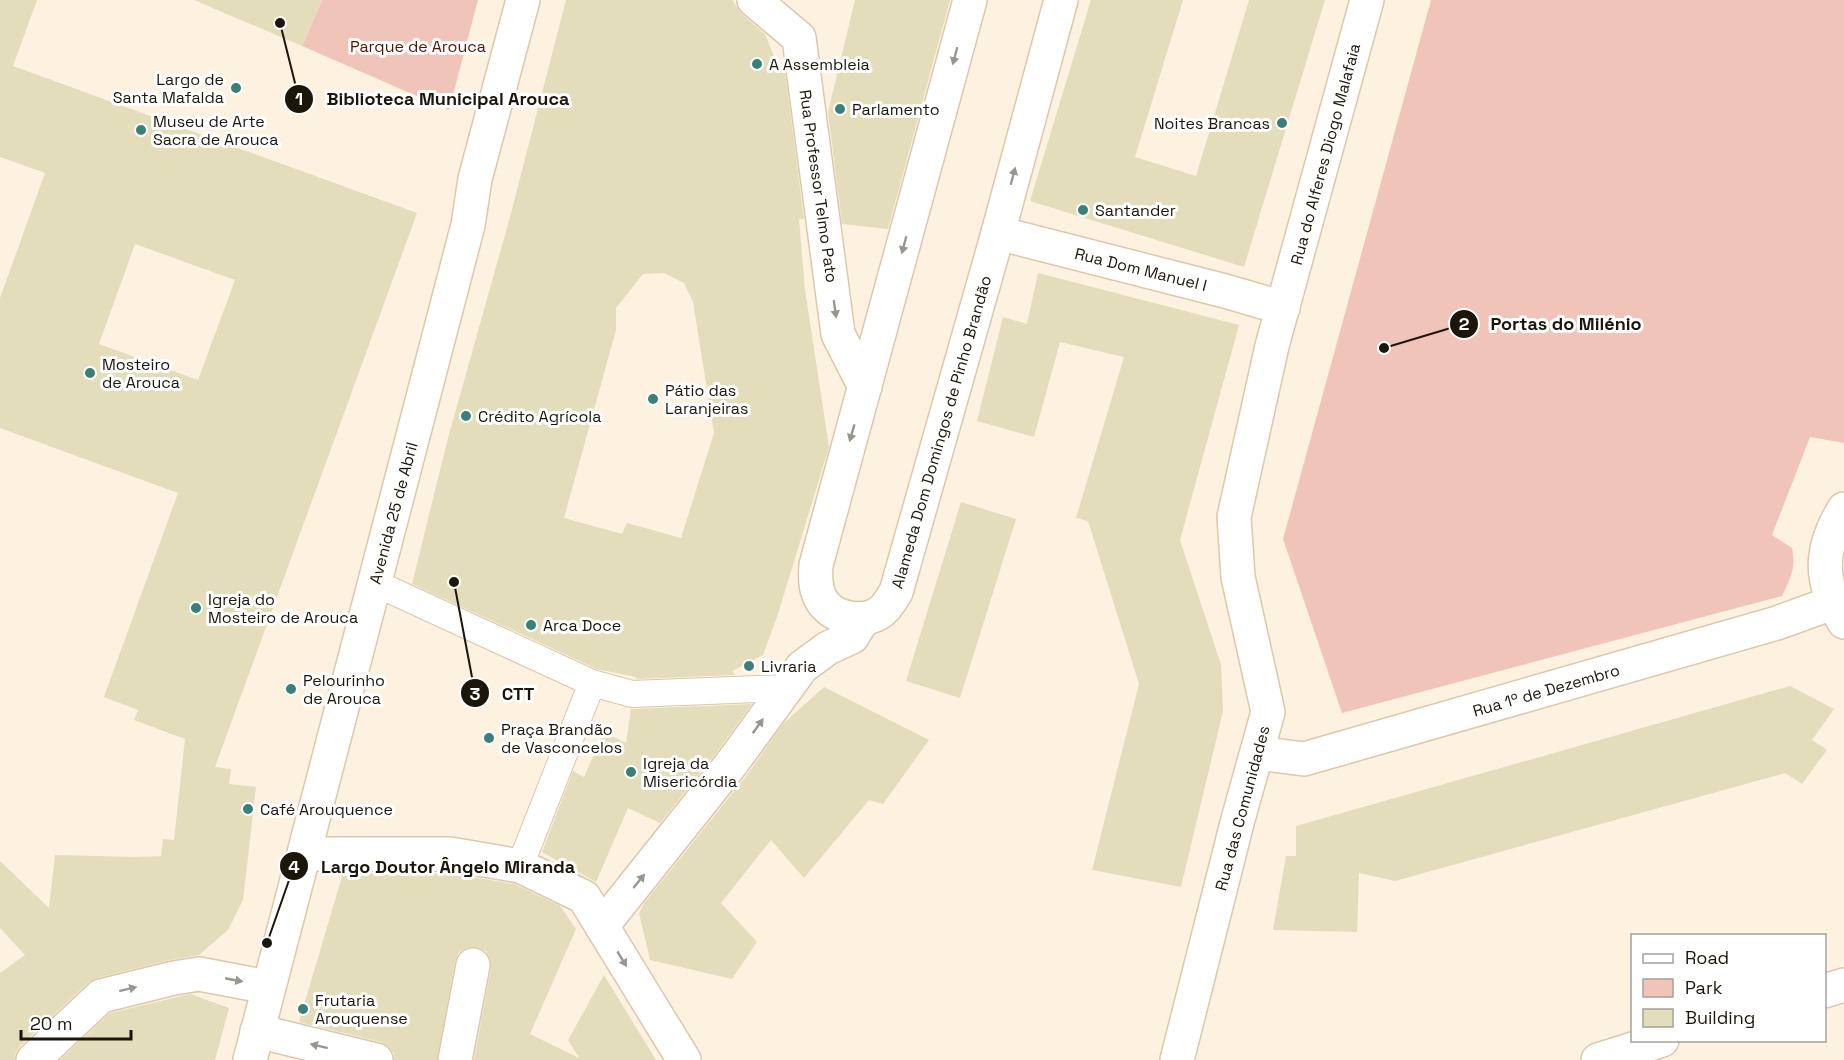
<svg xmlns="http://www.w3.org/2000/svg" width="1844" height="1060" font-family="'Space Grotesk',sans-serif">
<rect width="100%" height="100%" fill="#fdf1df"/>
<g fill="#f1c4b9">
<path d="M322 0H478L449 110 302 46Z"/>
<path d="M1431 0H1844V443L1810 437 1772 535 1792 548C1796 568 1791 577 1782 596L1342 713 1283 539Z"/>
</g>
<g fill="#e3ddbc" fill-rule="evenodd">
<path d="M0 0H37L13 66 417 213 215 767 231 769 229 784 256 787 243 900 228 930 199 955 170 960 97 978 89 982 20 1046 15 1054V1060H0V973L25 955 0 928V861L49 908 55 855 136 857 161 856 163 839 174 840 185 739 134 720 138 710 104 697 178 493 0 428V298L45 173 0 157ZM135 244 235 280 198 380 99 344Z"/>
<path d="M194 0H322L302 46Z"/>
<path d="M566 0H732L742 14 765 34 776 61 785 72 804 219H799L805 290 829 447 778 614 763 655 732 671 735 675 636 679V677L597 669 412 584 448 438 510 217ZM664 273 684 283 693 302 714 433 681 538 627 523 622 534 564 518 616 330V308L643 274Z"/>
<path d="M855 0H950L888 229 842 224 828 112Z"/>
<path d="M1091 0H1183L1135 157 1196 176 1249 0H1325L1244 267 1030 201Z"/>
<path d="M1038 273 1239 325 1180 540 1221 665 1223 711 1181 887 1092 870 1139 684 1088 521 1076 518 1124 357 1060 342 1034 437 977 421 1003 317 1027 324Z"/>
<path d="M961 502 1016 519 960 698 906 681Z"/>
<path d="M1790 686 1834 709 1812 740 1827 750 1802 784 1785 773 1395 881 1359 873 1357 932 1273 930 1286 856H1296V826Z"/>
<path d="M824 687 929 740 883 804 869 800 804 878 771 840 721 903 757 942 732 979 650 960 639 913 645 902 747 775 783 724Z"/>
<path d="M752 704 717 752 660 823 628 808 596 882 542 852 573 771 584 777 604 732 626 743 631 709Z"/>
<path d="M343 873H448L514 884 560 906 576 929 530 1034 579 1058 568 1040 604 975 656 1060H474L491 968 490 958 486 951 476 947 466 948 459 952 455 961 437 1060H394V1054L389 1047 381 1042 299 1022Z"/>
<path d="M190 994 229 1008 215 1060H60L110 1013Z"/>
</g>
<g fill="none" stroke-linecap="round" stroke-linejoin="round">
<defs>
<g id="pedestrian">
<path d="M375 583 592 683 632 694 786 688"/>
<path d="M520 866 592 683"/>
</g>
<g id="minor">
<path d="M754 0 799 38 838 334 865 387"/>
<path d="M970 0 816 565C815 578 815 590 822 601 835 621 869 625 885 608 889 603 893 597 896 592L998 233 1061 0"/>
<path d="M998 233 1225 291 1283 308"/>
<path d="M1844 622C1819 581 1819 550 1844 509"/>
<path d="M1257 753 1304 759 1777 623 1832 603"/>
<path d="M304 854H450L520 866 584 897 684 1060"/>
<path d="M602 926 732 763 802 667 828 648 852 637 863 619"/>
<path d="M1824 991 1844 985"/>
<path d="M257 1031 376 1060"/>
<path d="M33 1060 101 996 174 978 199 974 268 987"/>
<path d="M455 1060 473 965"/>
<path d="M1177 1060 1237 823 1268 712 1238 577 1234 517 1272 346 1367 0"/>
<path d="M1598 1060 1662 1040"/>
</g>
<path id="secondary" d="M250 1060 468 225 475 179 523 0"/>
</defs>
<use href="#pedestrian" stroke="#dcc8ac" stroke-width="28"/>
<use href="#minor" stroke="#dcc8ac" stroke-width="36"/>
<use href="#secondary" stroke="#dcc8ac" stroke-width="36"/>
<use href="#pedestrian" stroke="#fff" stroke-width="26"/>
<use href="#minor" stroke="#fff" stroke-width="33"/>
<use href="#secondary" stroke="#fff" stroke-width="33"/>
</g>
<defs><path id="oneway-solid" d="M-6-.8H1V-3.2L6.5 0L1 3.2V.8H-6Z" transform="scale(1.5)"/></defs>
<g fill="#999691">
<use href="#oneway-solid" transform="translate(955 56) rotate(105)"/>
<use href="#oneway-solid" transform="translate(1013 176) rotate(-75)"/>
<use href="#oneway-solid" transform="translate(904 245) rotate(105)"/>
<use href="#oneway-solid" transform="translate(835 309) rotate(82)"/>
<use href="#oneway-solid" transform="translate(852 433) rotate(106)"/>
<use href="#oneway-solid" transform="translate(758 726) rotate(-54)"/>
<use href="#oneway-solid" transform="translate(639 881) rotate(-51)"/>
<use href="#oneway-solid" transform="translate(622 959) rotate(59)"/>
<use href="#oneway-solid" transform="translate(234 980) rotate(11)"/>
<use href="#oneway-solid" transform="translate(128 989) rotate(-14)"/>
<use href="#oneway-solid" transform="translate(319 1046) rotate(-166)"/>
</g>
<g fill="#3a8078" stroke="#fff" stroke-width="2">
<circle cx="757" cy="64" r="6"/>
<circle cx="236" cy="88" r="6"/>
<circle cx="840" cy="109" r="6"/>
<circle cx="1282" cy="123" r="6"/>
<circle cx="141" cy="130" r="6"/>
<circle cx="1083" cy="210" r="6"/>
<circle cx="90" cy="373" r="6"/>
<circle cx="653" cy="399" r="6"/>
<circle cx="466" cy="416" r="6"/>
<circle cx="196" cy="608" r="6"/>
<circle cx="531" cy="625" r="6"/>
<circle cx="749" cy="666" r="6"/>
<circle cx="291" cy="689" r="6"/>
<circle cx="489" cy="738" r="6"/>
<circle cx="631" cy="772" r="6"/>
<circle cx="248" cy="809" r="6"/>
<circle cx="303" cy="1009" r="6"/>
</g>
<g text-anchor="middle" stroke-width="6" stroke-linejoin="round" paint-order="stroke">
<g font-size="16" fill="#581102" stroke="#fff">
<text x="418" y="52">Parque de Arouca</text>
</g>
<g font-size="16" fill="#1c150a" stroke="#fff" text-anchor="start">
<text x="769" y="70">A Assembleia</text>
<text x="224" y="85" text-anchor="end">Largo de<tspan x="224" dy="18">Santa Mafalda</tspan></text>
<text x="852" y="115">Parlamento</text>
<text x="153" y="127">Museu de Arte<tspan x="153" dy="18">Sacra de Arouca</tspan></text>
<text x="1270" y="129" text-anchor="end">Noites Brancas</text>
<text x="1095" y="216">Santander</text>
<text x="102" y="370">Mosteiro<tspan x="102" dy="18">de Arouca</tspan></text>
<text x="665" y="396">Pátio das<tspan x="665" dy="18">Laranjeiras</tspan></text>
<text x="478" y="422">Crédito Agrícola</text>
<text x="208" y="605">Igreja do<tspan x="208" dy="18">Mosteiro de Arouca</tspan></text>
<text x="543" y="631">Arca Doce</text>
<text x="761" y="672">Livraria</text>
<text x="303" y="686">Pelourinho<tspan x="303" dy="18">de Arouca</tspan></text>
<text x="501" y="735">Praça Brandão<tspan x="501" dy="18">de Vasconcelos</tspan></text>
<text x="643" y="769">Igreja da<tspan x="643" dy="18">Misericórdia</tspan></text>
<text x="260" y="815">Café Arouquence</text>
<text x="315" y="1006">Frutaria<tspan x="315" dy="18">Arouquense</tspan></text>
</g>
<g font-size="16" fill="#1c150a" stroke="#fff">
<text transform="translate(1325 154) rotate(-75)" y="6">Rua do Alferes Diogo Malafaia</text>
<text transform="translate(819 186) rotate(82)" y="6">Rua Professor Telmo Pato</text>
<text transform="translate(1141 269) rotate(14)" y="6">Rua Dom Manuel I</text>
<text transform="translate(941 432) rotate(-74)" y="6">Alameda Dom Domingos de Pinho Brandão</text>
<text transform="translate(393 513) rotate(-75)" y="6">Avenida 25 de Abril</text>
<text transform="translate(1546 690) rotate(-16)" y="6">Rua 1º de Dezembro</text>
<text transform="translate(1242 808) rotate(-75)" y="6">Rua das Comunidades</text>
</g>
</g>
<path fill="none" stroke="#1c150a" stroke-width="2" d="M280 23L299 99M1384 348L1464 324M454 582L475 693M267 943L294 866"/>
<g fill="#1c150a" stroke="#fff" stroke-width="2">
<circle cx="280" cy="23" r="6"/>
<circle cx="1384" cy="348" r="6"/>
<circle cx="454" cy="582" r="6"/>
<circle cx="267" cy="943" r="6"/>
<circle cx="299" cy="99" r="15"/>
<circle cx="1464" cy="324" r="15"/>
<circle cx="475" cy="693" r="15"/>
<circle cx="294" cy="866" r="15"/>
</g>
<g font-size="18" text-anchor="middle" font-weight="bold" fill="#fff">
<text x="299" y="105">1</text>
<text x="1464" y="330">2</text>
<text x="475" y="700">3</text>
<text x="294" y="873">4</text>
</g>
<g font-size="18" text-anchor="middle" font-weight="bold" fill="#1c150a" stroke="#fff" stroke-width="6" stroke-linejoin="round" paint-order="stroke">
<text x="448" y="105">Biblioteca Municipal Arouca</text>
<text x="1566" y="330">Portas do Milénio</text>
<text x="518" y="700">CTT</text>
<text x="448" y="873">Largo Doutor Ângelo Miranda</text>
</g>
<rect x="1631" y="934" width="195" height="108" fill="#ffffff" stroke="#a4a19d" stroke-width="1.5"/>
<rect x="1643" y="954" width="30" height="9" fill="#ffffff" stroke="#a4a19d" stroke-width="1.5"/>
<text x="1685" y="964" font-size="18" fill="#1c150a">Road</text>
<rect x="1643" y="979" width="30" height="18" fill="#f1c4b9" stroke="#a4a19d" stroke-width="1.5"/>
<text x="1685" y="994" font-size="18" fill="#1c150a">Park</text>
<rect x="1643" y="1009" width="30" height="18" fill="#e3ddbc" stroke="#a4a19d" stroke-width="1.5"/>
<text x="1685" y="1024" font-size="18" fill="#1c150a">Building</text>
<path d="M21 1030v9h110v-9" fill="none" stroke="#1c150a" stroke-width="3"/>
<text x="30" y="1030" font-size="18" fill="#1c150a" stroke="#ffffff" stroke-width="4.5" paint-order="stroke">20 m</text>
</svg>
